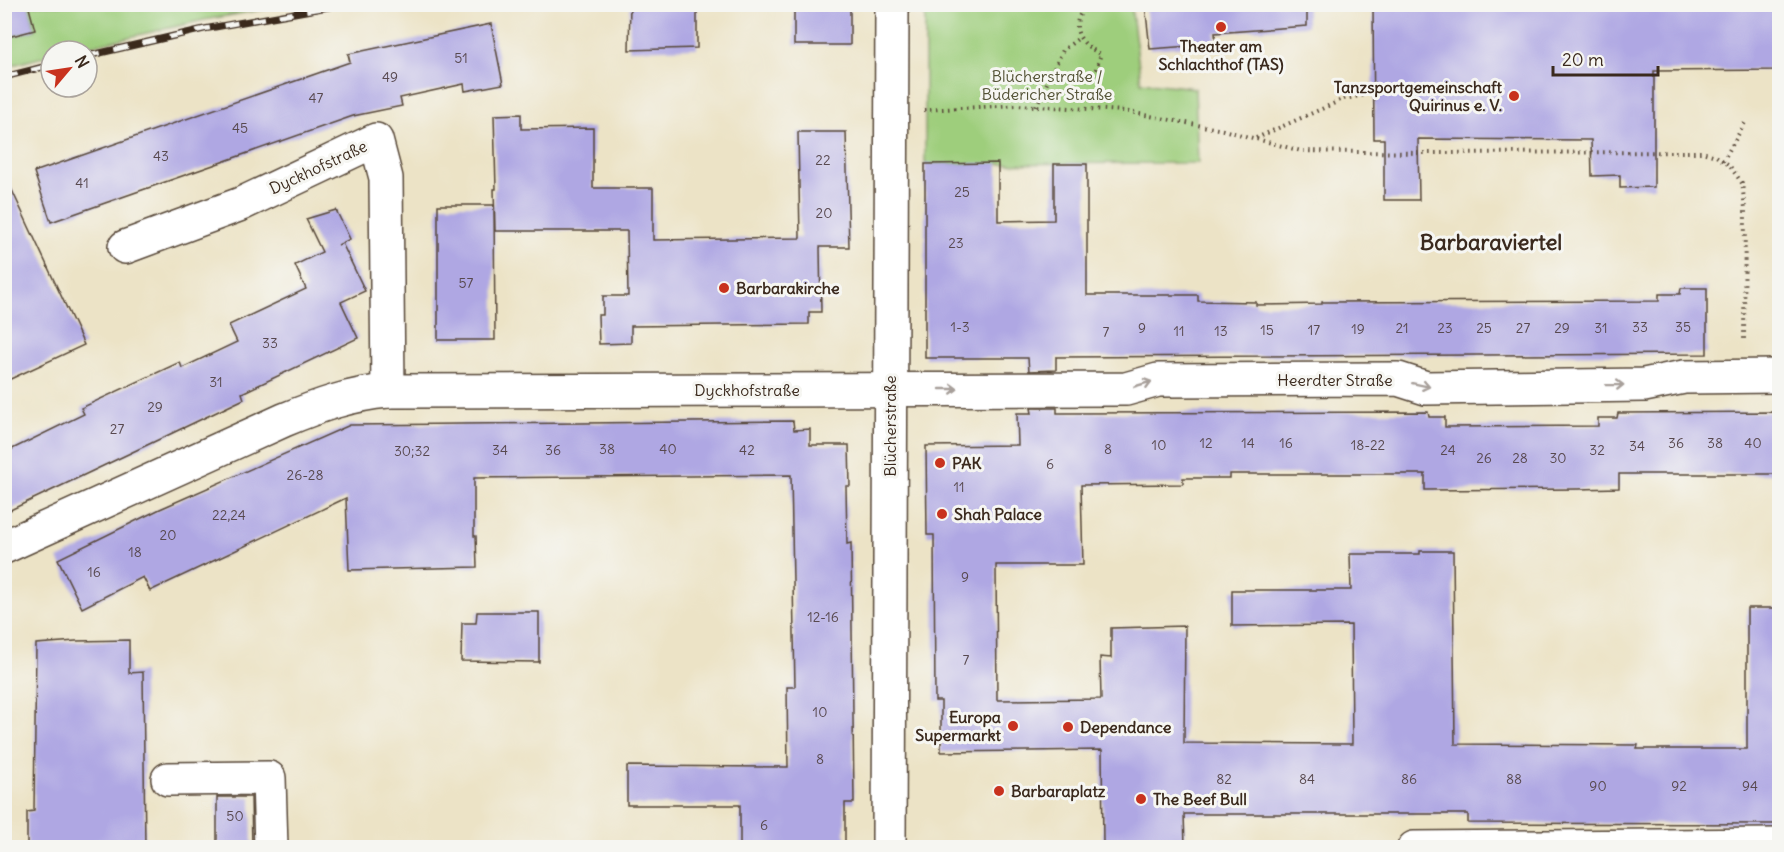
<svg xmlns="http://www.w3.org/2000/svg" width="1784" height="852" font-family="Delius,sans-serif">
<rect width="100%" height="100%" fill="#f6f6f2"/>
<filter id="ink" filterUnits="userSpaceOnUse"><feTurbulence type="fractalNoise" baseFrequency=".0167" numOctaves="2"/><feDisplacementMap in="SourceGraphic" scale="12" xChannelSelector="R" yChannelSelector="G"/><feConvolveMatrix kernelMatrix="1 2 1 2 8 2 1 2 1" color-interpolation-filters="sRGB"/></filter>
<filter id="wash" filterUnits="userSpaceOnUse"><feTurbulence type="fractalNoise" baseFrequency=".008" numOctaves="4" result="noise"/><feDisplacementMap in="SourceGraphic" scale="24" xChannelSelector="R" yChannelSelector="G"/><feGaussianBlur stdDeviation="1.35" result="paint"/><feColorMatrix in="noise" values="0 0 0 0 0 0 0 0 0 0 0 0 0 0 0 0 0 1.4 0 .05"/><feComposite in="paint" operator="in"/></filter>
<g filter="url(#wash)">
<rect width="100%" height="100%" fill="#ece3c6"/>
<g fill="#9ece7c" stroke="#6c7c4d" stroke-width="1.5">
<path d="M28 5H291L204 20 68 51H51V55L5 67V38L35 30Z"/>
<path d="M925 5H1131L1141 82 1195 88 1198 163 925 164Z"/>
</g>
<g id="blocks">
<g fill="#afa7e3">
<path d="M4 4H28L35 30 4 38Z"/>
<path d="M630 4H697V48L629 50Z"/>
<rect x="794" y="4" width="56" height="41"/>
<path d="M1145 4H1307V26L1215 33 1216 44 1150 49Z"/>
<path d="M1373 4H1779V70L1654 71V187L1620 188V175L1592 176 1591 140 1418 139 1419 200H1384V139H1374Z"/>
<path d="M491 24 503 84 465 91 464 84 400 98 402 106 353 116 51 222 34 172 350 62 348 54Z"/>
<path d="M521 114V129L593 128V188H653V240L800 238 798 132H846L849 247H820L821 312H809V324L631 326V343L599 344 598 315H603V296H628L627 231H495L494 189H496L494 115Z"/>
<path d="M998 163V221L1054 220V164H1087V295H1198V301L1256 302V305L1322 304V302L1659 301V294H1680L1681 288H1707V354L1056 357V370L1029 371 1028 358H925V164Z"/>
<path d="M4 173 84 345 4 382Z"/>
<path d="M438 205H494L495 340H438Z"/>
<path d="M336 210 350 239 338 245 342 243 365 291 341 302 358 338 242 393 244 399 4 513V453L84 414 81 408 180 362 182 368 237 342 229 325 306 289 295 265 322 252 306 219Z"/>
<path d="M1031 408H1057V413L1428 412 1429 417H1445V427L1598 426V418H1617L1618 413 1779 412V474H1619V488L1578 489 1425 490V474H1230V478H1183V484L1081 485 1083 565H996L997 700 1101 699 1100 657 1111 658V628L1185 626 1184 743 1352 744 1351 625 1232 626V590H1351L1350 554H1420V551H1453L1455 744 1638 745 1637 749H1747V608H1779V824L1468 823V814H1184L1185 846H1103L1102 750 941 752V701H935L934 535H927L926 446 1018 445 1017 413H1032Z"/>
<path d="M793 421 794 430 810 429V445H849L850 486H846L847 544 851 543 854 803H845V848H740V805H627V766L788 767 787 687H795L791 475 474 478V536H476L477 567 349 570 346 498 150 591 143 577 82 608 58 559 160 509 350 425Z"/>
<path d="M477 612H539V662L461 661 462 623H476Z"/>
<path d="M129 640V673L143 672 145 848H27V812L34 811 36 644 76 641Z"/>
<path d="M217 797H251L252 848H217Z"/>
</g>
</g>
</g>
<g filter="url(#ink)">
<use href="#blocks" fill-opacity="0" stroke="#564637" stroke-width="1.5"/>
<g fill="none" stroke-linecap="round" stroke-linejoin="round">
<defs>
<g id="minor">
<path d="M125 247 241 204 376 140 386 178 388 391"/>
<path d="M4 547 284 420C318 406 351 394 388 391L1126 389 1158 380 1398 379 1426 388 1644 385 1684 377 1780 376"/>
<path d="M168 779 269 778 271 848"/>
<path d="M889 848 892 4"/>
<path d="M1414 848 1780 845"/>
</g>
</defs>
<use href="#minor" stroke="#564637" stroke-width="36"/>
<g stroke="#564637" stroke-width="4" stroke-dasharray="1.5 4.5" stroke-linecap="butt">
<path d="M1092 81 1101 54C1093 50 1087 47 1082 40 1071 27 1079 5 1097 4"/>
<path d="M1036 106 1063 50 1079 38"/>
<path d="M924 110 1017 105 1124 111 1223 130 1301 151 1420 153 1702 152 1716 156 1729 165 1742 183 1745 208 1744 342"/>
<path d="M1256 138 1344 99 1366 95"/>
<path d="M1723 161 1746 121"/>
</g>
<use href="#minor" stroke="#fff" stroke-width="33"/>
<defs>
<g id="rail">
<path d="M87 56 204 29 345 4"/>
<path d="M4 77 51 65"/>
</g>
</defs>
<use href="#rail" stroke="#3b2a1e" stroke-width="7"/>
<use href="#rail" stroke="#f6f6f2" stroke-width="4.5" stroke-dasharray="14" stroke-linecap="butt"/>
</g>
<defs><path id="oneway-shaft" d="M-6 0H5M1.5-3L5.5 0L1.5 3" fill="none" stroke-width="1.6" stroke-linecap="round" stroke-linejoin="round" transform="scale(1.5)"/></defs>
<g stroke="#a79f9a">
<use href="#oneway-shaft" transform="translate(1143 384) rotate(-16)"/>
<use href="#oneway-shaft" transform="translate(1421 385) rotate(12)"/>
<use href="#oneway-shaft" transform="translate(1615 385) rotate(-1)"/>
<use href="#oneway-shaft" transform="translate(949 389)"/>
</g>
</g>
<g fill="#c8321e" stroke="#f6f6f2" stroke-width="2">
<circle cx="1221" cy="27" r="6"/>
<circle cx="1514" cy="96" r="6"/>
<circle cx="724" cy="288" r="6"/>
<circle cx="940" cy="463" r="6"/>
<circle cx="942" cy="514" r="6"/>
<circle cx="1013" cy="726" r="6"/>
<circle cx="1068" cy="727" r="6"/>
<circle cx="999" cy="791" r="6"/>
<circle cx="1141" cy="799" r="6"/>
</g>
<g text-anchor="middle" stroke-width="6" stroke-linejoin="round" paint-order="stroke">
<g font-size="14" fill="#58494f">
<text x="461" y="63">51</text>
<text x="390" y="82">49</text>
<text x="316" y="103">47</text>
<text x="240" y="133">45</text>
<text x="161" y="161">43</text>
<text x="823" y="165">22</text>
<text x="82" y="188">41</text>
<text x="962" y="197">25</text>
<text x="824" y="218">20</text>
<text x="956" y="248">23</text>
<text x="466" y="288">57</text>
<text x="960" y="332">1-3</text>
<text x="1640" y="332">33</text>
<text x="1683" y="332">35</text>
<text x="1142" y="333">9</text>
<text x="1402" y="333">21</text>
<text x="1445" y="333">23</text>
<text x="1484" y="333">25</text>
<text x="1523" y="333">27</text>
<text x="1562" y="333">29</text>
<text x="1601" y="333">31</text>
<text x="1358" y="334">19</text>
<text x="1267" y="335">15</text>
<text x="1314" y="335">17</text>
<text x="1179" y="336">11</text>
<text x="1221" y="336">13</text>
<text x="1106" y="337">7</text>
<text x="270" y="348">33</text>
<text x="216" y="387">31</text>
<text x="155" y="412">29</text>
<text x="117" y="434">27</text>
<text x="1206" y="448">12</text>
<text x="1248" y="448">14</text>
<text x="1286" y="448">16</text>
<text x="1676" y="448">36</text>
<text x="1715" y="448">38</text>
<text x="1753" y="448">40</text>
<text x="1159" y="450">10</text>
<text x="1368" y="450">18-22</text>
<text x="1637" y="451">34</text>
<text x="607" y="454">38</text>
<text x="668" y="454">40</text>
<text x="1108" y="454">8</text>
<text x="500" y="455">34</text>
<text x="553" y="455">36</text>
<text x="747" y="455">42</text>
<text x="1448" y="455">24</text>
<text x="1597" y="455">32</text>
<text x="412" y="456">30;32</text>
<text x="1484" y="463">26</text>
<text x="1520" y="463">28</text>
<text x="1558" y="463">30</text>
<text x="1050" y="469">6</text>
<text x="305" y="480">26-28</text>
<text x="959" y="492">11</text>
<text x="229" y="520">22,24</text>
<text x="168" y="540">20</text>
<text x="135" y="557">18</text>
<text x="94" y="577">16</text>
<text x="965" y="582">9</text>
<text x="823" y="622">12-16</text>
<text x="966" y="665">7</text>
<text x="820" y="717">10</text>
<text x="820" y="764">8</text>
<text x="1224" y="784">82</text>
<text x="1307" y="784">84</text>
<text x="1409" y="784">86</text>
<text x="1514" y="784">88</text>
<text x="1598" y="791">90</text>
<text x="1679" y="791">92</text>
<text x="1750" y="791">94</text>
<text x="235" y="821">50</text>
<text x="764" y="830">6</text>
</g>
<g font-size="16" font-weight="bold" fill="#3b2a1e" stroke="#f6f6f2" text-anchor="start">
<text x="1221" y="52" text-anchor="middle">Theater am<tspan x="1221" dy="18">Schlachthof (TAS)</tspan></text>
<text x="1502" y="93" text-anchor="end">Tanzsportgemeinschaft<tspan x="1502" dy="18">Quirinus e. V.</tspan></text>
<text x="736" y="294">Barbarakirche</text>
<text x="952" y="469">PAK</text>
<text x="954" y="520">Shah Palace</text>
<text x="1001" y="723" text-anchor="end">Europa<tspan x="1001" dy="18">Supermarkt</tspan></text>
<text x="1080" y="733">Dependance</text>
<text x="1011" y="797">Barbaraplatz</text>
<text x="1153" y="805">The Beef Bull</text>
</g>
<g font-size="16" fill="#545336" stroke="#f6f6f2">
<text x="1047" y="82">Blücherstraße /<tspan x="1047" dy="18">Büdericher Straße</tspan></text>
</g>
<g font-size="16" fill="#3b2a1e" stroke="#f6f6f2">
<text transform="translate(318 167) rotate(-25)" y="6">Dyckhofstraße</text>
<text x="1335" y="386">Heerdter Straße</text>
<text x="747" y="396">Dyckhofstraße</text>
<text transform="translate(890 426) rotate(-90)" y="6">Blücherstraße</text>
</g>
<g font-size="22" font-weight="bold" fill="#3b2a1e" stroke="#f6f6f2">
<text x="1491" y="250">Barbaraviertel</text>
</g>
</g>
<rect width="1784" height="852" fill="none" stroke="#f6f6f2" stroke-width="24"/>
<g transform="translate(69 69) rotate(61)"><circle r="28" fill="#f6f6f2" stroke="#aba49d" stroke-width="1.5"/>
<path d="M0-4.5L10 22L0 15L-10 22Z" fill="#c8321e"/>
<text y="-9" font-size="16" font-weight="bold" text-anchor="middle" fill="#3b2a1e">N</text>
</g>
<path d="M1553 66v9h105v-9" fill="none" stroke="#3b2a1e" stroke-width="3"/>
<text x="1562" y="66" font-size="18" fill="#3b2a1e" stroke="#f6f6f2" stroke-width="4.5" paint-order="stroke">20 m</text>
</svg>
